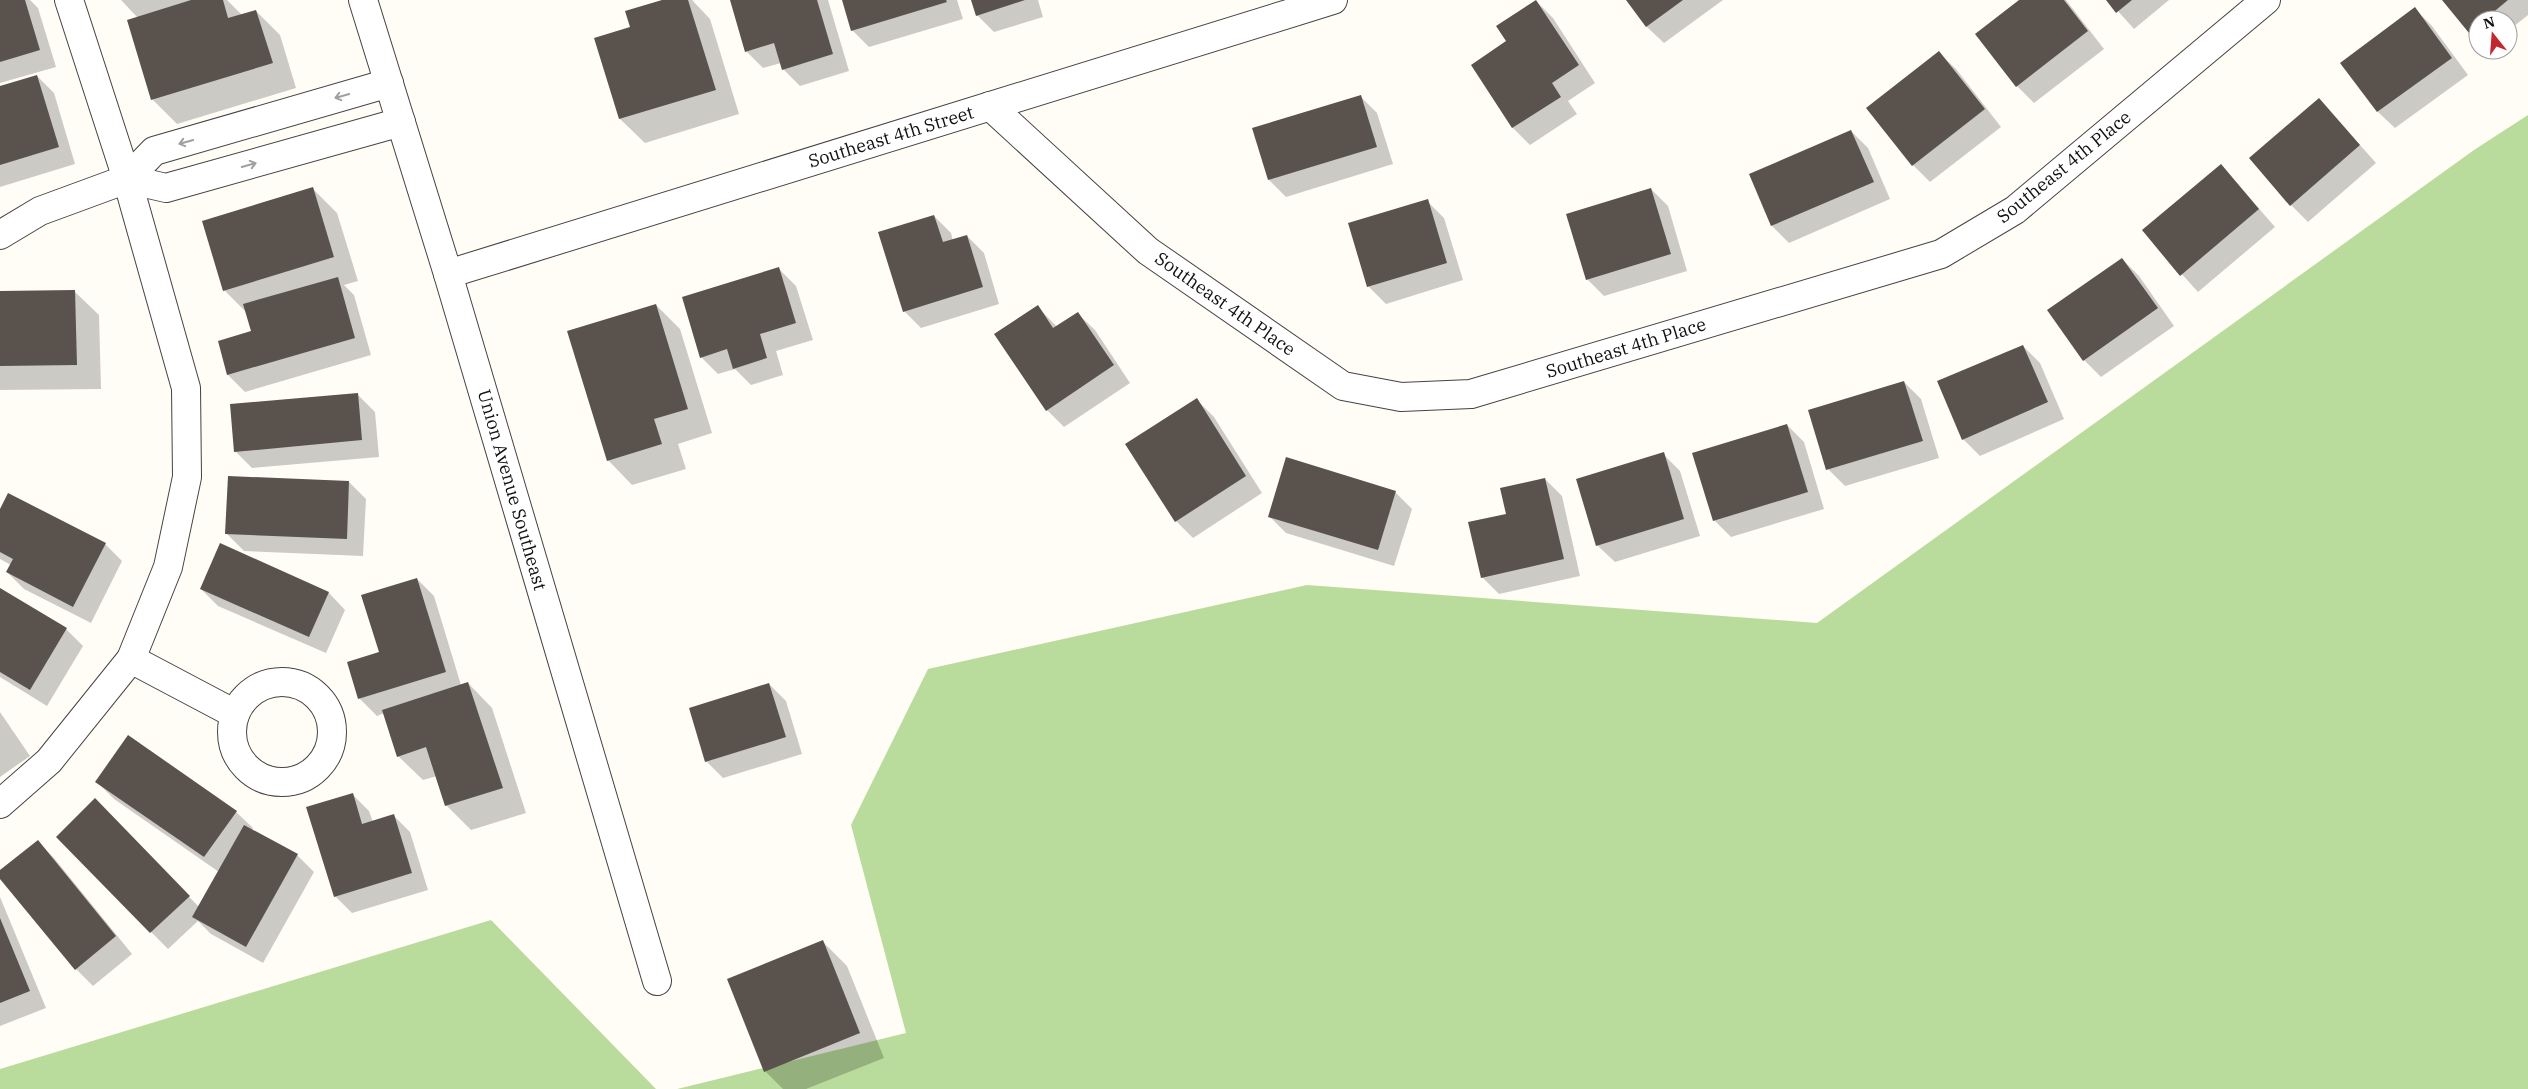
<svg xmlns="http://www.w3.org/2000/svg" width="2528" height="1089" font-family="'IBM Plex Serif',serif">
<rect width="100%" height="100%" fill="#fffdf5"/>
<g fill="#b9dc9c">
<path d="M2528 115V1089H677L906 1033 851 825 928 669 1307 585 1817 623 2474 150Z"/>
<path d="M491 920 656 1089H0V1069Z"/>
</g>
<g fill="#0003">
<path d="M0 0H30L38 8 56 67 0 83Z"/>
<path d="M121 0H227L242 15 256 11 280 35 296 88 177 124 153 100 128 21 138 18Z"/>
<path d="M666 0H692L710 19 739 114 645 143 620 119 596 38 631 28Z"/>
<path d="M731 0H828L849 71 800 86 783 69 781 63 763 68 746 51Z"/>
<path d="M843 0H957L963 19 869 47 852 30Z"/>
<path d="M973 0H1038L1043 17 994 32 977 15Z"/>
<path d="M1627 0H1723L1664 43 1647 27Z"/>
<path d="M2021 0H2066L2104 49 2034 103 2017 86Z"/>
<path d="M2108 0H2169L2134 29Z"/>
<path d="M2443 0H2528V15L2508 31V20H2478V40Z"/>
<path d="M1536 1 1553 18 1595 83 1568 101 1577 114 1530 145 1513 128 1472 65 1508 42Z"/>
<path d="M2415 9 2432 26 2468 75 2395 128 2378 112Z"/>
<path d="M1939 53 1956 69 2001 127 1930 182 1913 165 1868 108Z"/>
<path d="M37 76 54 93 75 164 0 187V88Z"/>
<path d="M1360 96 1377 113 1393 164 1286 197 1269 180 1254 129Z"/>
<path d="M2319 99 2376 163 2308 222 2291 205Z"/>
<path d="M1851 131 1868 148 1890 199 1789 243 1772 226Z"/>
<path d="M2221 165 2275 227 2198 292 2143 231Z"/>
<path d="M313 189 337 213 358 281 344 285 354 295 371 355 245 392 228 375 252 332 247 313 224 290Z"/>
<path d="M1651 189 1668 206 1687 271 1604 296 1587 279Z"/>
<path d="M1427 201 1444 218 1463 280 1386 304 1369 287 1349 224Z"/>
<path d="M934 216 951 233 953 241 967 236 984 253 999 304 921 328 904 311Z"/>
<path d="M2122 259 2139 276 2174 326 2101 377 2084 360Z"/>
<path d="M779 269 796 286 813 340 776 351 783 375 751 385 735 369 718 374 701 357Z"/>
<path d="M74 291 99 315 101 389 0 390V292Z"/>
<path d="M656 305 680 329 712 433 678 444 686 469 632 485 608 460Z"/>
<path d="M1038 307 1057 327 1078 314 1095 330 1130 383 1064 427 1047 410 996 334Z"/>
<path d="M2023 346 2040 363 2064 419 1980 456 1963 439Z"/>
<path d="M1904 382 1921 399 1939 458 1845 486 1828 469Z"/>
<path d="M358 395 375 412 379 457 252 468 235 451Z"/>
<path d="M1197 400 1214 417 1262 493 1193 538 1176 521Z"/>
<path d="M1787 425 1804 442 1824 509 1731 537 1714 520Z"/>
<path d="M1663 454 1680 471 1700 536 1615 562 1598 546Z"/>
<path d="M1545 479 1562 496 1580 576 1499 594 1482 577 1507 515Z"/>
<path d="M349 482 366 499 363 556 244 551 227 534Z"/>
<path d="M1395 492 1412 509 1394 566 1286 533 1269 516Z"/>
<path d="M0 511 105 544 122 561 91 623 24 589 7 572 11 565 0 559Z"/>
<path d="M221 545 329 593 345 610 326 653 218 606 201 589Z"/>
<path d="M417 579 434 596 461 685 468 683 492 708 526 813 471 830 447 806 437 776 423 780 398 756 384 713 377 716 360 699 349 662 380 653Z"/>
<path d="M0 589 66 629 83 646 47 706 0 677Z"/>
<path d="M769 684 786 701 802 754 723 778 706 761Z"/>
<path d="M0 712 30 756 0 777Z"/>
<path d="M97 782 236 812 253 828 252 830 297 855 314 872 263 963 211 934 198 921 168 949 57 837 112 817 199 907 219 872 114 799Z"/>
<path d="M352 794 369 811 373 822 393 815 410 832 428 890 352 913 335 896Z"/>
<path d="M38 842 54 858 132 954 93 986 76 969 0 877V871Z"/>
<path d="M0 897 46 1008 0 1026Z"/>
<path d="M823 942 847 966 884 1058 806 1089H783L765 1071Z"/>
</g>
<g fill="#5a524d">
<path d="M0 0H25L40 50 0 62Z"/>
<path d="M191 0H223L228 18 256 10 273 63 151 100 127 20Z"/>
<path d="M662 0H688L716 90 619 119 594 38 630 27 625 11Z"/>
<path d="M730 0H817L833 54 782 70 774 43 745 52Z"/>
<path d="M842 0H946L947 2 851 31Z"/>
<path d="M971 0H1025L976 16Z"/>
<path d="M1536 0 1579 65 1552 83 1561 97 1512 128 1471 65 1506 41 1496 26Z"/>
<path d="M1626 0H1683L1646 27Z"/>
<path d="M2019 0H2064L2088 31 2016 87 1975 34Z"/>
<path d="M2106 0H2132L2116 13Z"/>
<path d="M2442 0H2508L2484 20H2478V25L2469 33Z"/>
<path d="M2415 7 2452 58 2377 112 2340 63Z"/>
<path d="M1939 51 1985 109 1912 166 1866 108Z"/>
<path d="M37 75 59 147 0 165V86Z"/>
<path d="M1361 95 1377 147 1268 180 1252 128Z"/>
<path d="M2319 98 2360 145 2290 206 2249 158Z"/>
<path d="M1851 130 1874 182 1771 226 1749 174Z"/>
<path d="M2221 164 2259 209 2180 276 2142 230Z"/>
<path d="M313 187 334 257 223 291 202 221Z"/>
<path d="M1651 188 1671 254 1586 280 1566 214Z"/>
<path d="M1428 199 1447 263 1367 287 1348 223Z"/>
<path d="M934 215 943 242 967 235 983 287 903 312 878 232Z"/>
<path d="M2122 258 2158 308 2083 361 2047 310Z"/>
<path d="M779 267 796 323 760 334 767 358 733 369 727 349 700 358 682 297Z"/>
<path d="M338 277 355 338 227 375 218 341 251 331 243 304Z"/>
<path d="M75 290 77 365 0 366V291Z"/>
<path d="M656 304 688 409 654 419 662 444 607 461 567 331Z"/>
<path d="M1038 305 1053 328 1078 312 1114 365 1046 411 994 334Z"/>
<path d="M2023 345 2048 402 1962 440 1937 381Z"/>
<path d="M1904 381 1923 441 1826 470 1808 410Z"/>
<path d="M358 393 362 440 234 452 230 404Z"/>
<path d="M1197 398 1246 476 1175 522 1125 444Z"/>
<path d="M1787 424 1808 492 1713 521 1692 453Z"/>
<path d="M1664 452 1684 519 1596 546 1576 479Z"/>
<path d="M1286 457 1396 491 1378 550 1268 517Z"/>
<path d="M228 476 349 481 347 539 225 534Z"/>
<path d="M1545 478 1564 559 1481 578 1468 522 1506 514 1500 488Z"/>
<path d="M8 493 106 543 73 607 6 572 13 559 0 552V509Z"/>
<path d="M220 543 329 592 309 637 200 589Z"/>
<path d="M417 578 446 672 358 699 347 662 379 652 361 595Z"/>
<path d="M0 588 67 628 30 690 0 672Z"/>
<path d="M468 682 503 788 445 806 426 747 397 757 382 710Z"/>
<path d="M769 683 786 737 705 762 689 708Z"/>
<path d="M128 735 237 811 204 857 95 782Z"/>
<path d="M353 793 362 824 394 814 412 873 334 897 306 807Z"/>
<path d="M95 798 190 896 150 933 56 837Z"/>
<path d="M244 825 298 854 246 947 192 917Z"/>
<path d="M38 840 116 936 75 970 0 879V870Z"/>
<path d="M0 918 30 991 0 1003Z"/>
<path d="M823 940 860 1033 764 1072 727 979Z"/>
</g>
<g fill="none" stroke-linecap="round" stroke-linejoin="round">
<defs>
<g id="minor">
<path d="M363 0 448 274 657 981"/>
<path d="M389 83 154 151 127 179 166 188 401 122"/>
<path d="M990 106 1148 251 1343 386 1401 397 1471 394 1941 254 2015 210 2266 0"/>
<path d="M0 235 40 211 127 179"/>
<path d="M448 274 1333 0"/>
<path d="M131 659 235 714"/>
<circle cx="282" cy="732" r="50"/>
<path d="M0 804 49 761 131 659 168 567 187 477 186 388 127 179 69 0"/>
</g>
</defs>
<use href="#minor" stroke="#444" stroke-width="30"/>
<use href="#minor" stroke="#fff" stroke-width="28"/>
</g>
<defs><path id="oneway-shaft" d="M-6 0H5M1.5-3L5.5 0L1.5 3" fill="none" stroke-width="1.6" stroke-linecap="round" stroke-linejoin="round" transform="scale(1.25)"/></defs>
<g stroke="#a0a0a0">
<use href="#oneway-shaft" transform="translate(342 96) rotate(164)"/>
<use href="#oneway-shaft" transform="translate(186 142) rotate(164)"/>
<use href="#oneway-shaft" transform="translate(249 165) rotate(-16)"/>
</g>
<g text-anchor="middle" stroke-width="5" stroke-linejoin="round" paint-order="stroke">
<g font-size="18" fill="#111" stroke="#fff">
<text transform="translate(891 137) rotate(-17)" y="6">Southeast 4th Street</text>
<text transform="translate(2064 167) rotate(-39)" y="6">Southeast 4th Place</text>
<text transform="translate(1225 304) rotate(35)" y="6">Southeast 4th Place</text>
<text transform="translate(1626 348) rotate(-17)" y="6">Southeast 4th Place</text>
<text transform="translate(512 490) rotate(74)" y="6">Union Avenue Southeast</text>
</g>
</g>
<g transform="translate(2493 35) rotate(343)"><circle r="24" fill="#ffffff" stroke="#a0a0a0"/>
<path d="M0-4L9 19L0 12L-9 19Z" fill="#c4262e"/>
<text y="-8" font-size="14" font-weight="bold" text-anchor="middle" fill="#111111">N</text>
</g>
</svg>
